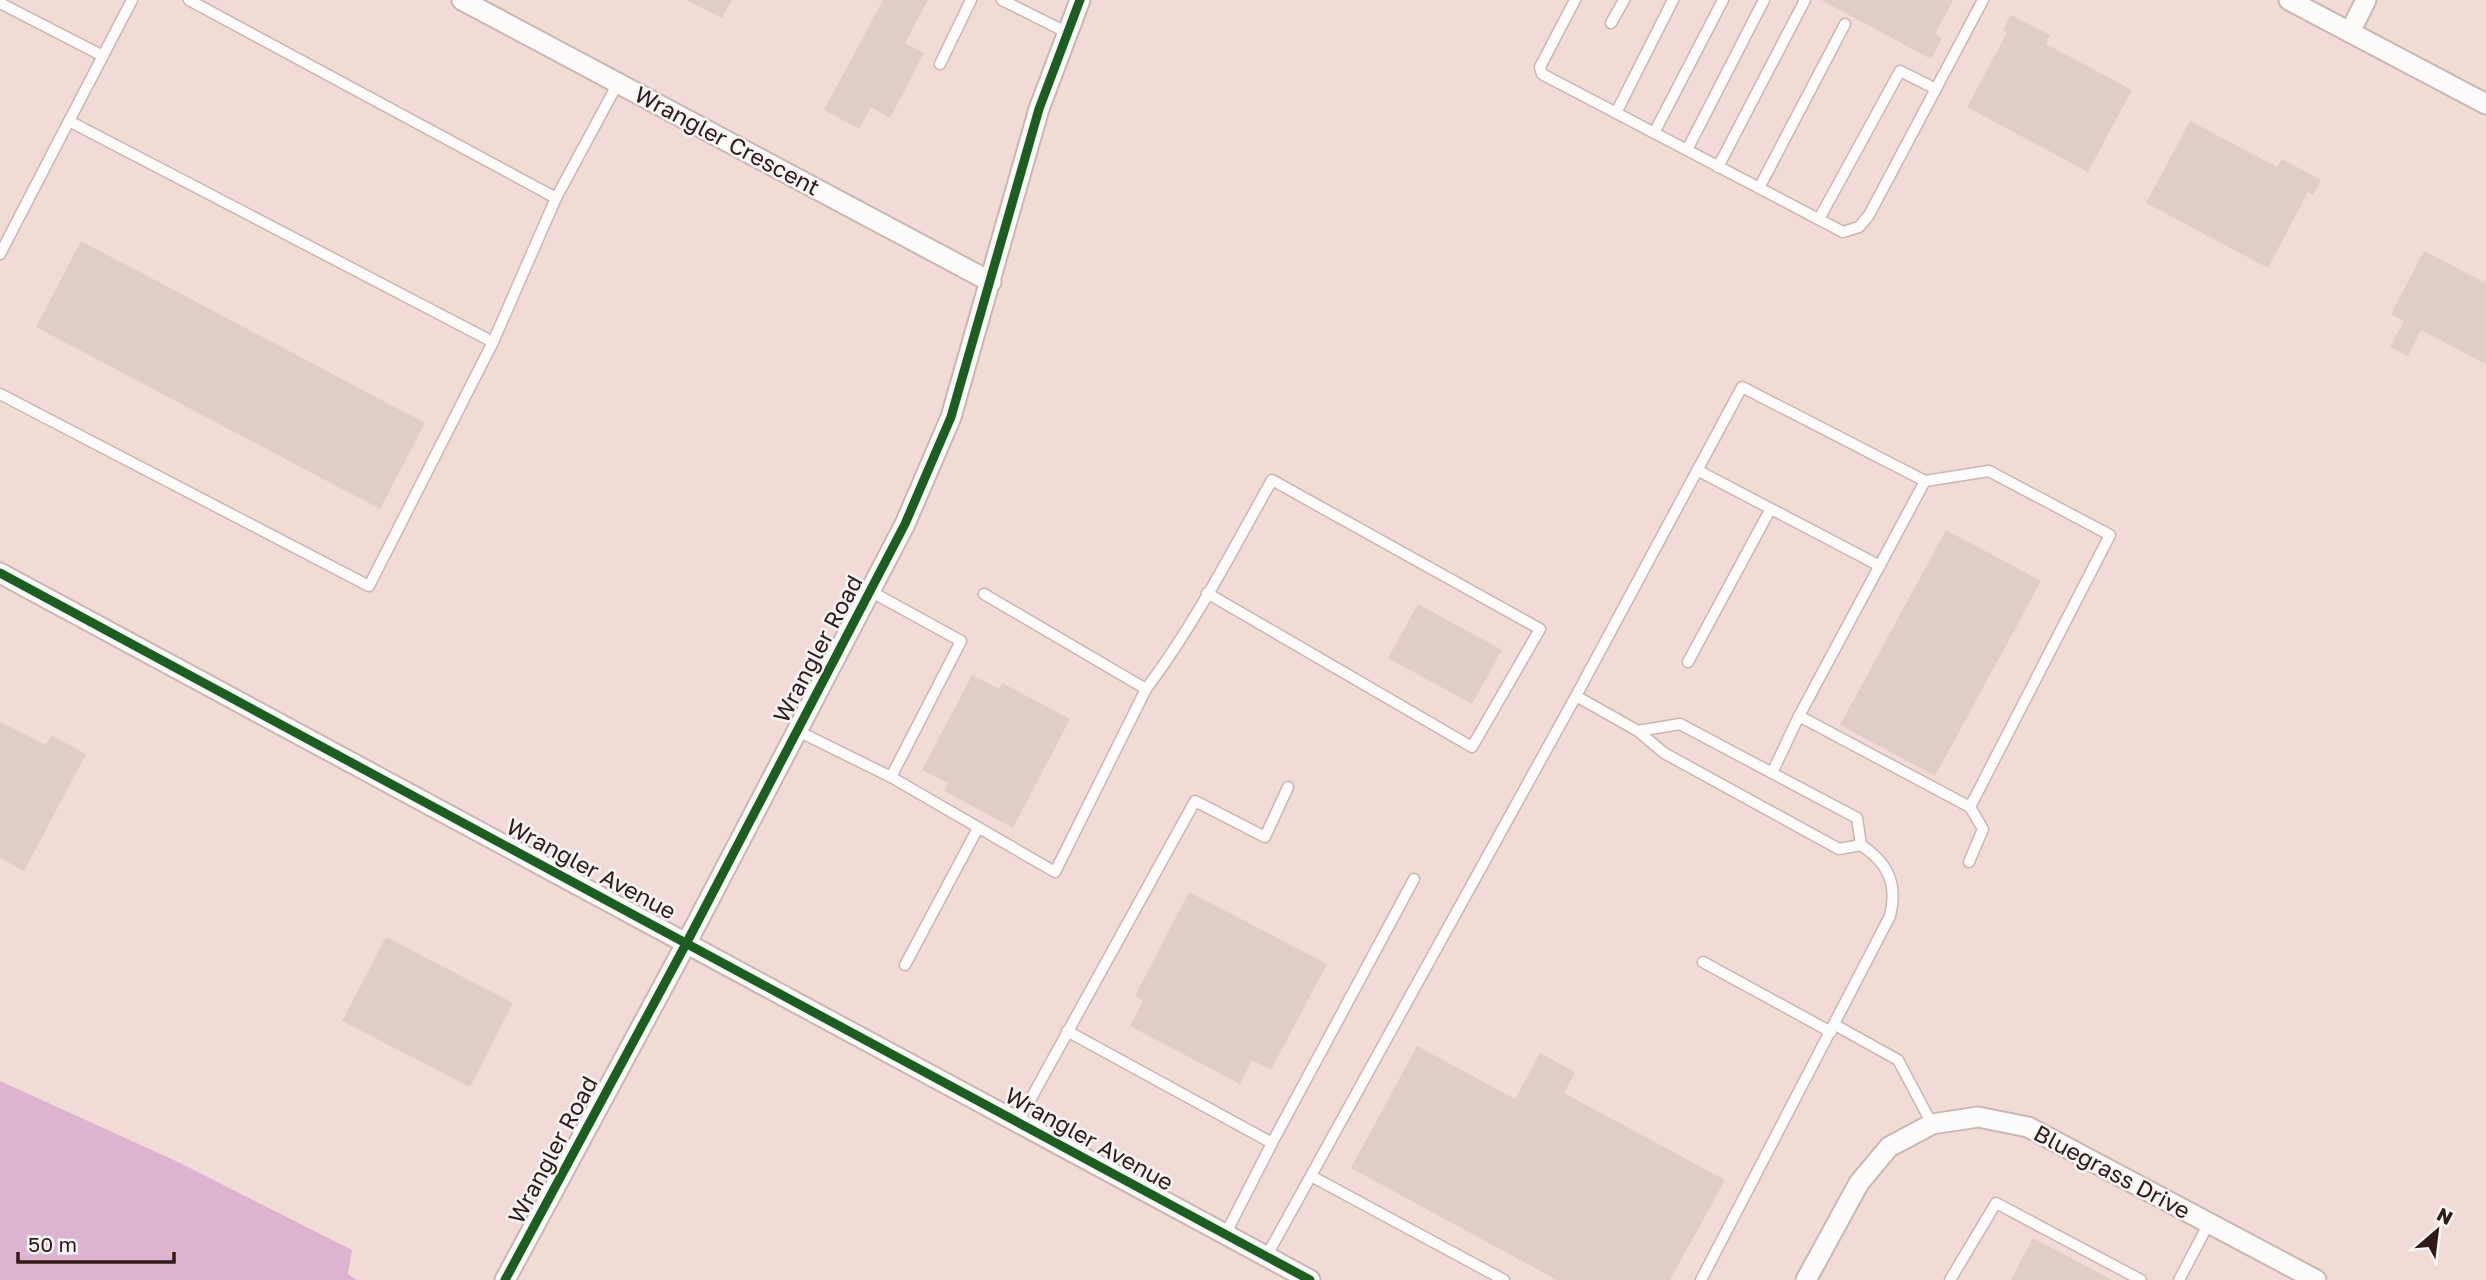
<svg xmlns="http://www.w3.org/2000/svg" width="2486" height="1280" font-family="'Golos Text',sans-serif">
<rect width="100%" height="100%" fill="#f5e7e4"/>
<rect fill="#f2dbd6" x="0" y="0" width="2486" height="1280"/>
<path fill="#dcb4d0" d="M0 1081 178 1162 352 1250 348 1274 357 1280H0Z"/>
<g fill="#e0cdc8">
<path d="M686 0H732L722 18Z"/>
<path d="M883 0H928L905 43 924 53 890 118 871 107 859 129 824 110Z"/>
<path d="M1821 0H1953L1935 34 1942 38 1931 59Z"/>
<path d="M2011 15 2050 35 2046 44 2132 90 2088 172 1967 107 2007 33 2003 30Z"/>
<path d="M2190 121 2277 167 2282 159 2321 180 2313 195 2308 192 2268 268 2146 203Z"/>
<path d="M81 241 425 423 380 509 36 327Z"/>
<path d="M2424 251 2486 283V364L2421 330 2408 356 2390 347 2404 321 2391 314Z"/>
<path d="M1946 530 2041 581 1935 776 1840 725Z"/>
<path d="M1418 604 1502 650 1472 704 1388 658Z"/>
<path d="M972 675 999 689 1002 683 1070 719 1013 828 944 791 948 783 922 770Z"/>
<path d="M0 722 46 745 51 735 86 754 24 871 0 858Z"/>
<path d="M1189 892 1327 964 1271 1070 1252 1060 1240 1084 1130 1026 1143 1001 1135 996Z"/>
<path d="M386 937 513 1003 470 1087 342 1021Z"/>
<path d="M1417 1046 1515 1099 1540 1053 1575 1072 1564 1093 1725 1180 1670 1280H1557L1351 1168Z"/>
<path d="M2033 1238 2112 1280H2011Z"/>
</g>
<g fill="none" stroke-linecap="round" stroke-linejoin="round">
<defs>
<g id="lane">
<path d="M189 0 556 198 618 83"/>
<path d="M1002 0 1068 33"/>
<path d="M1575 0 1540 67 1542 74 1843 232 1859 227 1869 215 1983 0"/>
<path d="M0 3 103 56"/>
<path d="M1611 23 1624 0"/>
<path d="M940 64 971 0"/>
<path d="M1616 113 1673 0"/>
<path d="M69 121 132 0"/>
<path d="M1654 133 1723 0"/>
<path d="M1687 150 1764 0"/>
<path d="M1718 167 1805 0"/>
<path d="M1759 188 1845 24"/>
<path d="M1819 219 1900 71 1936 89"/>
<path d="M0 254 69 121 493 342 369 586 0 394"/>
<path d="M493 342 556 198"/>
<path d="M1697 470 1880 566"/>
<path d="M1688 662 1770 510"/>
<path d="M1146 689C1195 624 1232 551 1272 480L1540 629 1472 747 1207 593"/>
<path d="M1576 696 1742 387 1925 481"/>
<path d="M1799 716 1970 807"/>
<path d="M798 731 891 777 961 641 870 591"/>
<path d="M1638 731 1680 724 1857 818 1861 845"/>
<path d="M1772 773 1799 716 1925 481 1989 471 2110 535 1970 807 1983 829 1969 862"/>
<path d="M891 777 1055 872 1146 689 984 594"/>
<path d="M1703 962 1831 1032"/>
<path d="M905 965 978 828"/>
<path d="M1835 1025 1898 1060 1932 1124"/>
<path d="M1067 1031 1272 1143 1225 1235"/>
<path d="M1018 1122 1195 801 1265 837 1288 787"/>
<path d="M1272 1143 1414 879"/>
<path d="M1313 1177 1504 1280"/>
<path d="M1266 1257 1576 696 1638 731 1664 753 1839 849 1861 845C1888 863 1898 884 1890 916L1701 1280"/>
<path d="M1950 1280 1996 1203 2141 1280"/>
<path d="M2179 1280 2209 1223"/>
</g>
<g id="street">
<path d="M462 0 991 282"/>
<path d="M2289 0 2486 104"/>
<path d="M2350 32 2366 0"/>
<path d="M0 573 1310 1280"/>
<path d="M505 1280 687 942 905 524 951 417 1039 109 1080 0"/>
<path d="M1806 1280 1859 1183 1889 1147 1932 1124 1978 1117 2028 1127 2316 1280"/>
</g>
</defs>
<use href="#lane" stroke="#c8b7b2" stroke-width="13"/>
<use href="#street" stroke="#c8b7b2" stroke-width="23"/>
<use href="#lane" stroke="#fefbfb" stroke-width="10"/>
<use href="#street" stroke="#fefbfb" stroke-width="19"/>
<defs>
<g id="cycleway">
<path d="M0 573 1310 1280"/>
<path d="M505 1280 687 942 905 524 951 417 1039 109 1080 0"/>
</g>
</defs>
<use href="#cycleway" stroke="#f6f6f6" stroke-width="13"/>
<use href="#cycleway" stroke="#1b5e20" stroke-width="9"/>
</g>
<g text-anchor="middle" stroke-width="5" stroke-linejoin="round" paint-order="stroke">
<g font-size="23" fill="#321b15" stroke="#f6f6f6">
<text transform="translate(727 141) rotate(28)" y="8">Wrangler Crescent</text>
<text transform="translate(818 649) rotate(-62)" y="8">Wrangler Road</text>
<text transform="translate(591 869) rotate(28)" y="8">Wrangler Avenue</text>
<text transform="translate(1089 1139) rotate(29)" y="8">Wrangler Avenue</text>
<text transform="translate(553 1150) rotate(-62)" y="8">Wrangler Road</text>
<text transform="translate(2112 1172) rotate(28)" y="8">Bluegrass Drive</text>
</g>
</g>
<g transform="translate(2437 1231) rotate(28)" stroke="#f6f6f6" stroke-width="5" paint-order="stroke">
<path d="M0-5L12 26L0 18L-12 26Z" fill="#321b15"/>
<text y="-10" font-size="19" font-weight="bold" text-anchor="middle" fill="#321b15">N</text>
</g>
<path d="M18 1252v10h156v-10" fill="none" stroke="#321b15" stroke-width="3.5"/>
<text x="28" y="1252" font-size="21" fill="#321b15" stroke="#f6f6f6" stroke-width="5" paint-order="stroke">50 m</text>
</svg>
